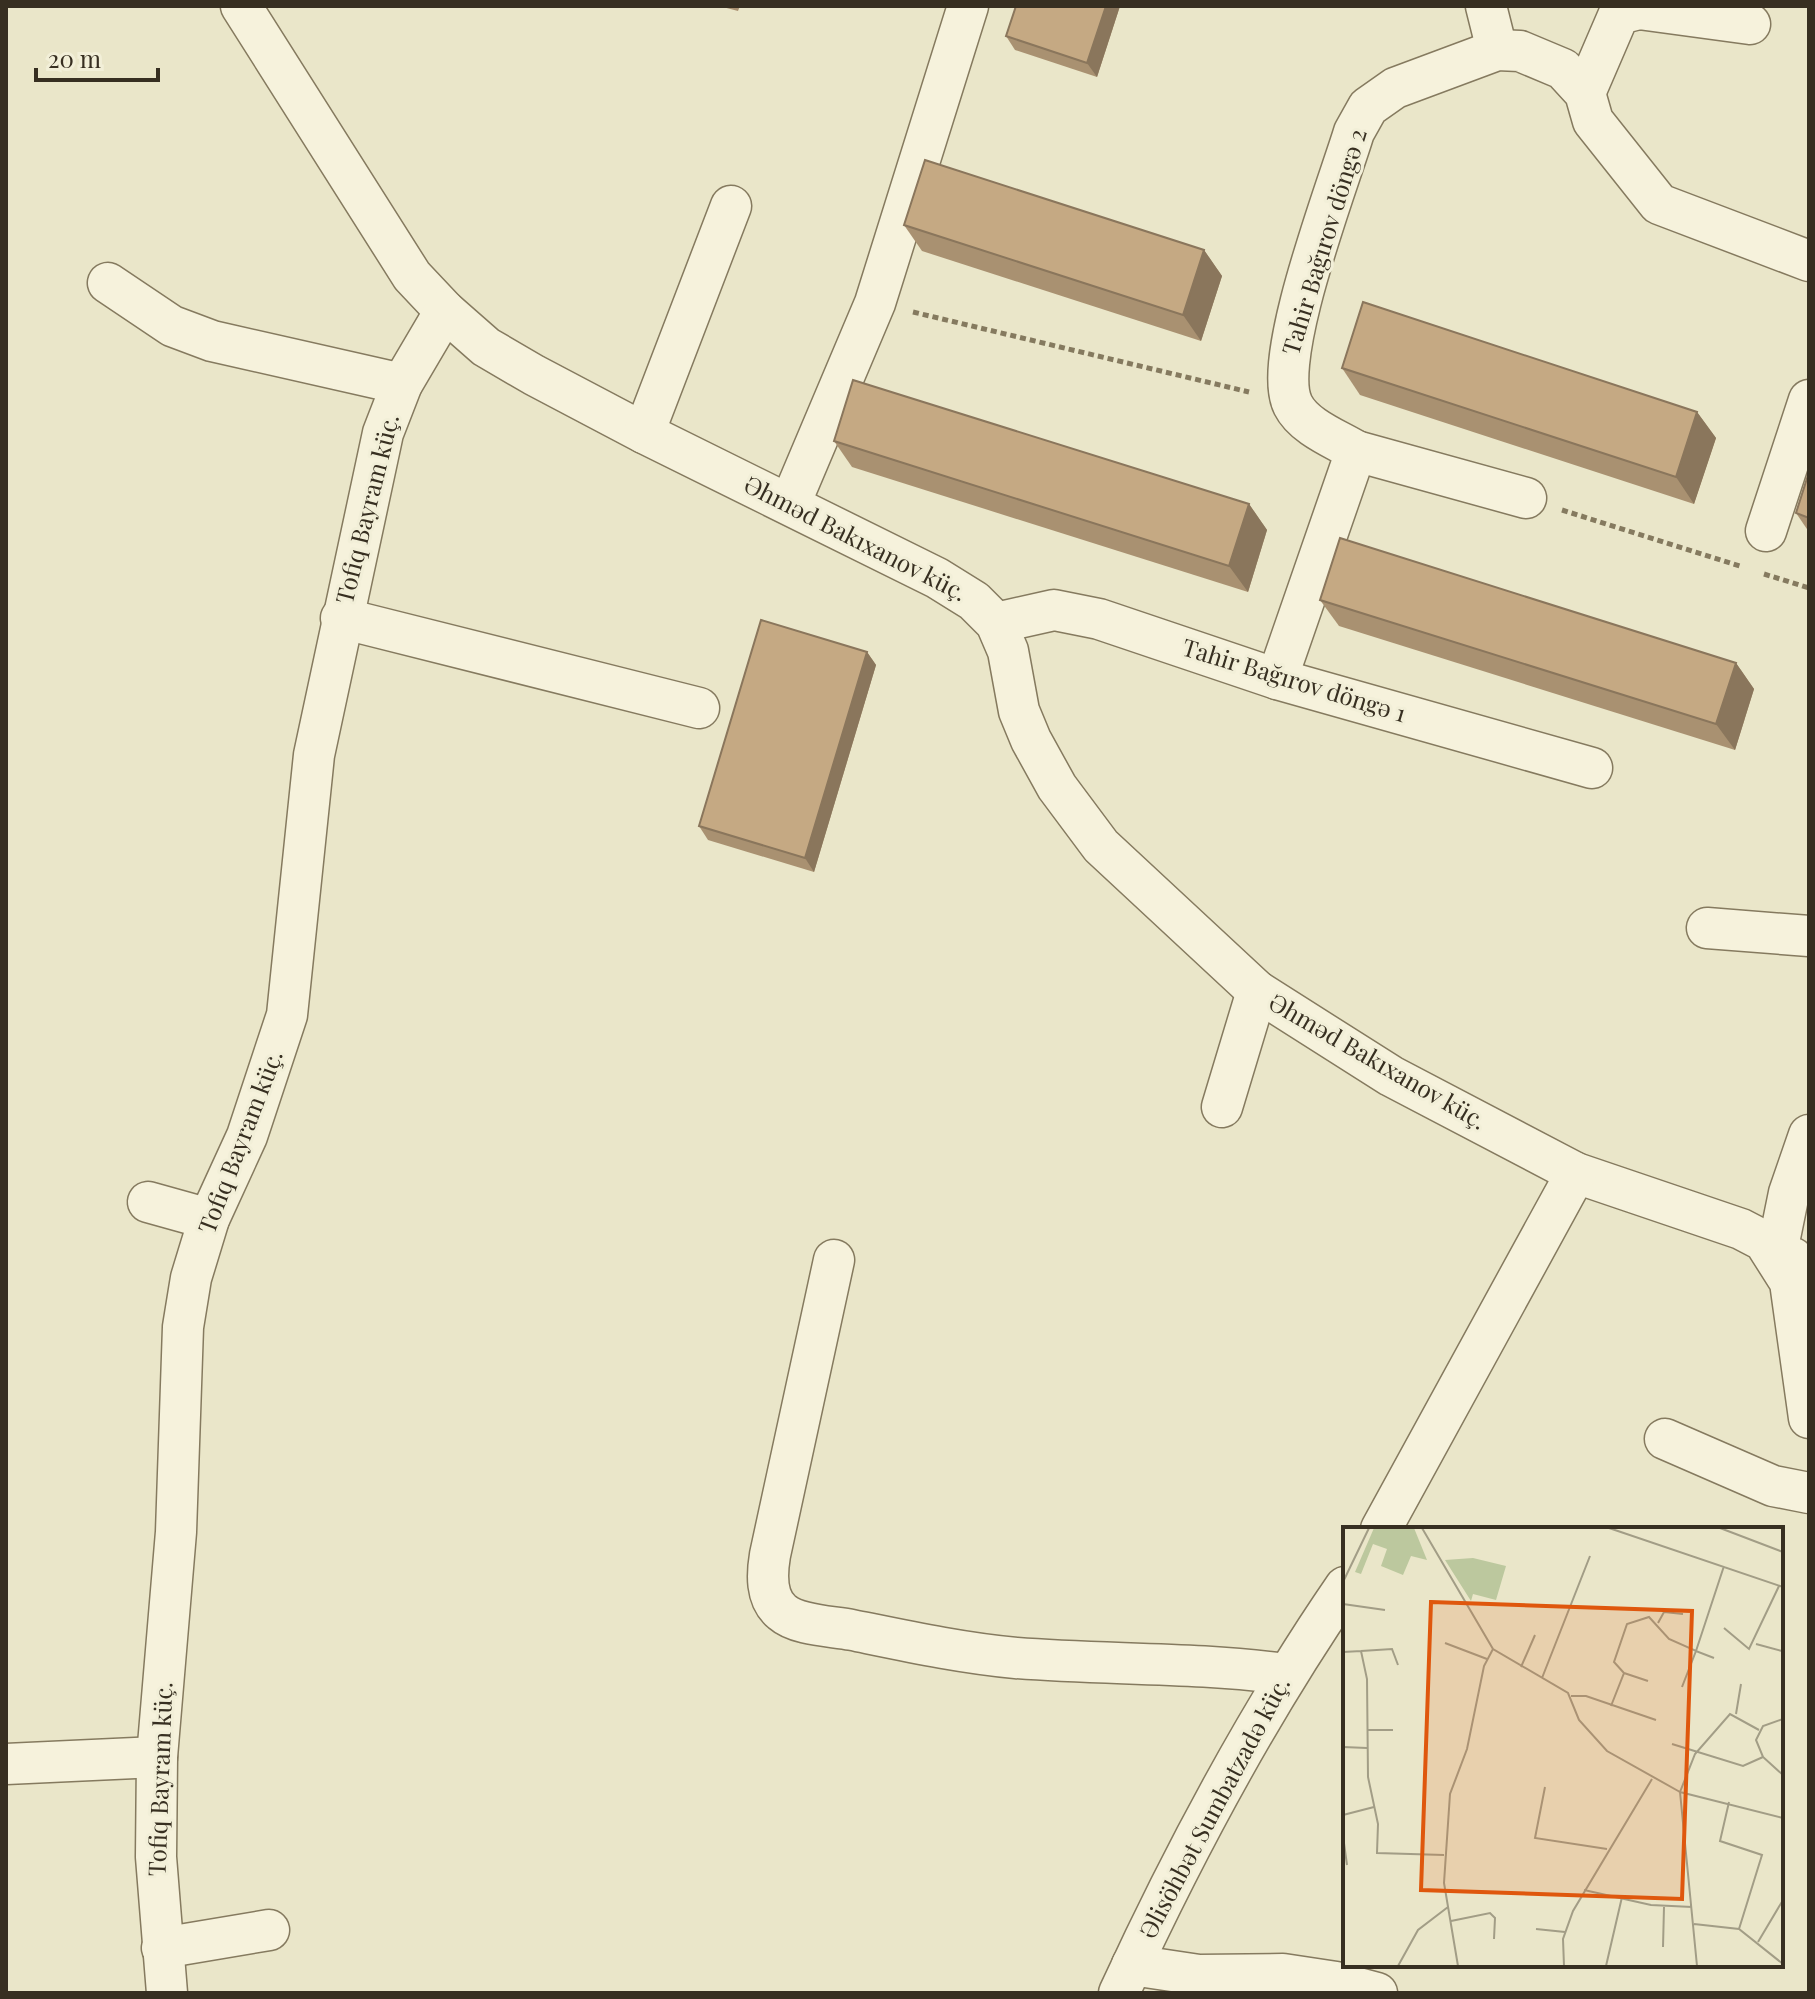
<svg xmlns="http://www.w3.org/2000/svg" width="1815" height="1999" font-family="'Playfair Display',serif">
<rect width="100%" height="100%" fill="#eae6c9"/>
<g fill="none" stroke-linecap="round" stroke-linejoin="round">
<defs>
<g id="minor">
<path d="M241 6 412 276 445 311 486 347 534 375 644 433 937 578 974 601 996 623 1008 651 1019 711 1031 740 1057 787 1101 846 1257 991 1391 1076 1576 1173 1741 1229 1764 1241 1790 1282 1809 1418"/>
<path d="M1486 6 1497 50"/>
<path d="M1585 93 1619 14 1639 9 1750 24"/>
<path d="M108 283 172 326 212 341 402 384"/>
<path d="M644 433 731 206"/>
<path d="M1356 451 1526 498"/>
<path d="M790 504 875 303 968 6"/>
<path d="M1766 531 1809 400"/>
<path d="M341 618 699 708"/>
<path d="M996 623 1054 610 1099 619 1277 679 1592 768"/>
<path d="M1277 679 1356 451C1336 439 1304 427 1293 405 1270 360 1338 185 1354 132L1368 107 1395 88 1497 50 1520 51 1563 69 1585 93 1593 121 1659 204 1809 261"/>
<path d="M1707 928 1809 936"/>
<path d="M1222 1107 1257 991"/>
<path d="M148 1202 209 1219"/>
<path d="M1793 1258 1776 1257 1789 1193 1809 1135"/>
<path d="M834 1260 770 1555C767 1573 765 1598 782 1612 798 1626 832 1626 852 1630 906 1641 961 1653 1016 1658 1105 1665 1195 1662 1285 1674"/>
<path d="M1665 1439 1773 1486 1809 1493"/>
<path d="M1381 1529 1576 1173"/>
<path d="M6 1764 157 1757"/>
<path d="M162 1948 269 1930"/>
<path d="M1132 1965 1199 1975 1283 1974 1336 1982 1377 1993"/>
<path d="M167 1993 156 1857 157 1757 176 1532 183 1327 191 1278 209 1219 247 1136 287 1015 314 755 383 433 402 384 445 311"/>
<path d="M1119 1993C1184 1852 1257 1715 1345 1587"/>
</g>
</defs>
<use href="#minor" stroke="#857a5f" stroke-width="43"/>
<g stroke="#857a5f" stroke-width="5" stroke-dasharray="6 4" stroke-linecap="butt">
<path d="M913 312 1249 392"/>
<path d="M1562 510 1743 567"/>
<path d="M1764 574 1809 588"/>
</g>
<use href="#minor" stroke="#f6f2dc" stroke-width="40"/>
</g>
<g fill="#a99171">
<path d="M719 6H740L738 11Z"/>
<path d="M1016 6H1120L1097 77 1015 50 1006 36Z"/>
<path d="M904 225 1204 250 1222 276 1201 341 922 251Z"/>
<path d="M1342 368 1697 412 1716 438 1694 504 1360 395Z"/>
<path d="M834 441 1249 504 1267 530 1248 592 852 467Z"/>
<path d="M1809 472V532L1796 513Z"/>
<path d="M1320 600 1736 663 1754 689 1735 750 1339 626Z"/>
<path d="M867 652 876 665 814 872 708 840 699 826Z"/>
</g>
<g fill="#8a765c">
<path d="M1106 6H1120L1097 77 1087 63Z"/>
<path d="M1204 250 1222 276 1201 341 1183 315Z"/>
<path d="M1697 412 1716 438 1694 504 1676 477Z"/>
<path d="M1249 504 1267 530 1248 592 1229 566Z"/>
<path d="M867 652 876 665 814 872 805 858Z"/>
<path d="M1736 663 1754 689 1735 750 1716 724Z"/>
</g>
<g fill="#c5a983" stroke="#8a765c" stroke-width="2">
<path d="M1016 6H1106L1087 63 1006 36Z"/>
<path d="M925 160 1204 250 1183 315 904 225Z"/>
<path d="M1363 302 1697 412 1676 477 1342 368Z"/>
<path d="M853 380 1249 504 1229 566 834 441Z"/>
<path d="M1809 472V518L1796 513Z"/>
<path d="M1340 538 1736 663 1716 724 1320 600Z"/>
<path d="M761 620 867 652 805 858 699 826Z"/>
</g>
<g text-anchor="middle" stroke-width="6" stroke-linejoin="round" paint-order="stroke">
<g font-size="24" fill="#372f21" stroke="#f2efd8">
<text transform="translate(1325 242) rotate(-73)" y="8">Tahir Bağırov döngə 2</text>
<text transform="translate(368 509) rotate(-76)" y="8">Tofiq Bayram küç.</text>
<text transform="translate(855 539) rotate(27)" y="8">Əhməd Bakıxanov küç.</text>
<text transform="translate(1294 681) rotate(17)" y="8">Tahir Bağırov döngə 1</text>
<text transform="translate(1377 1062) rotate(30)" y="8">Əhməd Bakıxanov küç.</text>
<text transform="translate(241 1142) rotate(-69)" y="8">Tofiq Bayram küç.</text>
<text transform="translate(161 1779) rotate(-88)" y="8">Tofiq Bayram küç.</text>
<text transform="translate(1215 1808) rotate(-62)" y="8">Əlisöhbət Sumbatzadə küç.</text>
</g>
</g>
<g transform="translate(1343 1527)">
<rect width="440" height="440" fill="#eae6c9"/>
<path d="M31 1H71L84 33 68 29 60 48 38 39 44 22 30 17 18 47 12 45Z" fill="#bcc89e"/>
<path d="M130 31 163 39 153 73 130 67 128 74 102 33Z" fill="#bcc89e"/>
<path fill="none" stroke="#a29d86" stroke-width="2" d="M79 1 150 122 225 166 236 193 264 224 337 265 354 439M266 1 440 60M377 1 440 25M0 55 26 1M0 77 42 83M315 96 321 85 340 87M381 101 406 122 436 59M102 116 144 132M413 117 439 124M18 124 49 122 55 138M0 125 18 124 24 152 25 250 35 297 34 326 101 328M178 140 192 108M281 146 305 154M199 151 247 29M339 160 353 124 371 131M228 169H243L313 193M268 179 281 146 271 135 284 97 306 90 326 112 353 124 381 39M393 187 398 157M440 192 420 199 413 213 420 230 440 248M24 203H50M416 203 387 187 352 227 337 265 440 291M329 217 400 239 420 230M0 220 24 221M202 260 192 311 264 322M386 275 377 314 419 328 396 402M0 288 31 280M0 309 4 338M241 363 308 378 349 380M108 394 147 386 152 391 151 412M351 397 396 402 440 437M193 402 222 405M415 415 440 373M320 420 321 380M55 439 75 403 105 380M115 439 101 356 107 267 124 222 141 139 150 122M221 439 220 412 230 384 309 252M263 439 279 370"/>
<path fill="#df570d" fill-opacity="0.15" stroke="#df570d" stroke-width="4" d="M88 75 349 84 339 372 78 363Z"/>
<rect width="440" height="440" fill="none" stroke="#372f21" stroke-width="4"/>
</g>
<rect width="1815" height="1999" fill="none" stroke="#372f21" stroke-width="16"/>
<path d="M36 68v12h122v-12" fill="none" stroke="#372f21" stroke-width="4"/>
<text x="48" y="68" font-size="24" fill="#372f21" stroke="#f2efd8" stroke-width="6" paint-order="stroke">20 m</text>
</svg>
